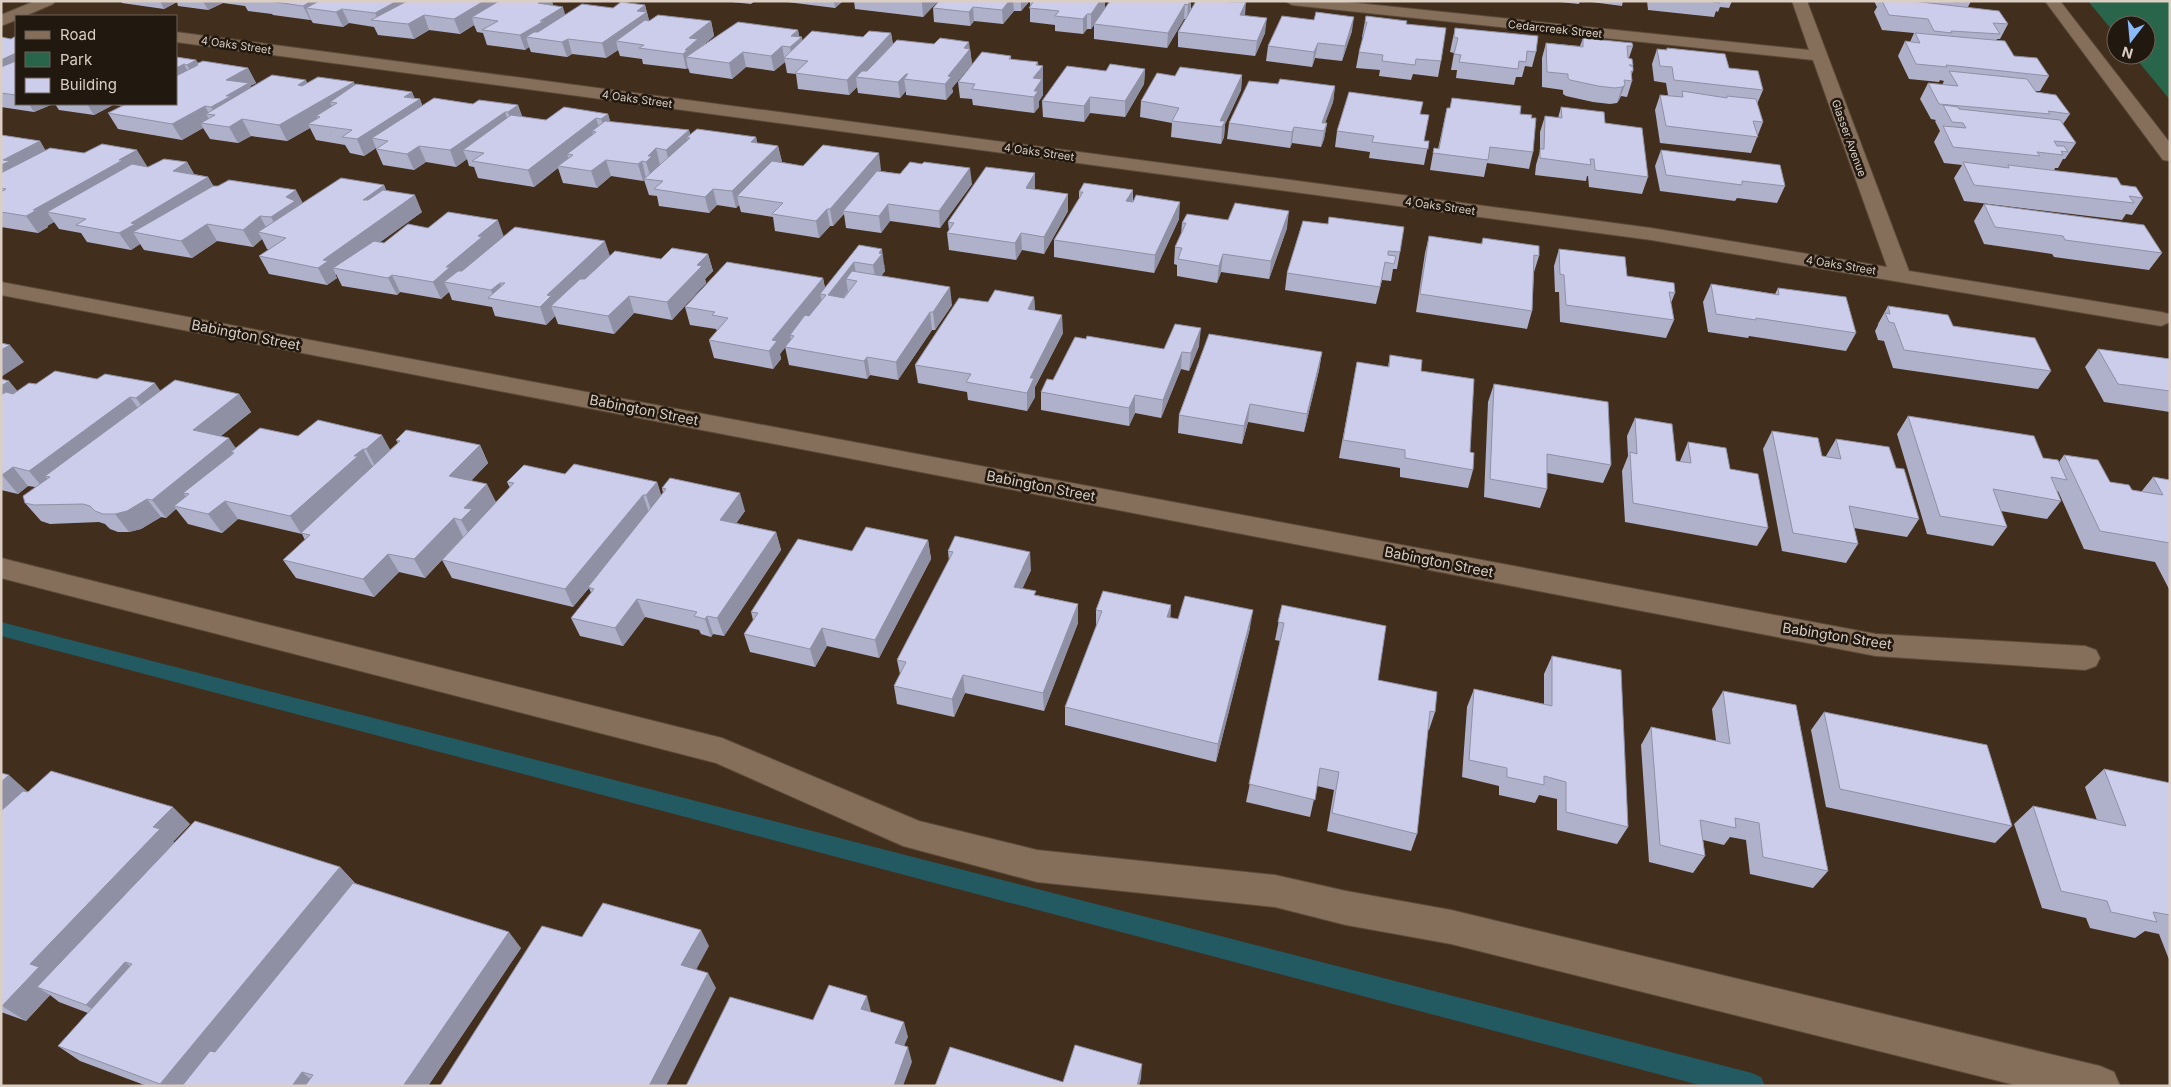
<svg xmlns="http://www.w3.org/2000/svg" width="2171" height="1087" font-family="Inter,sans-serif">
<rect width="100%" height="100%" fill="#422e1c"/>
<path fill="#28654b" d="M2088 1H2170V100L2133 55H2146V25H2116V35Z"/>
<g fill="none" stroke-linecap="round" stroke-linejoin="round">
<path fill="#235961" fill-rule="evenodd" d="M1 622 1752 1073 1761 1077 1765 1086H1703L1 636Z"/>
<defs>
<path id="lane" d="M1 558 722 738 919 821 1037 850 1275 875 1346 891 1451 910 2100 1066 2114 1072 2120 1086H2019L1451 944 1346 925 1275 907 1037 882 903 846 716 763 1 578Z"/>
<g id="street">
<path d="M35 1H55L53 4 25 16H16V20L1 26V15Z"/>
<path d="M1285 1H1337L1809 50 1792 1H1807L1909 271 2161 312 2169 314 2170 322 2161 326 1651 240 176 42V32L1651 228 1887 267 1813 60 1292 5Z"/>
<path d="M2045 1H2060L2170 143V161L2163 160Z"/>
<path d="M1 282 1876 634 2085 646 2096 650 2100 658 2096 666 2085 670 1876 656 1 295Z"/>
</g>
</defs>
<use href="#lane" stroke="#5a4a39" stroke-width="2"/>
<use href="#street" stroke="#5a4a39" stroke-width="2"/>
<use href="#lane" fill="#856e5a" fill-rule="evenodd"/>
<use href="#street" fill="#856e5a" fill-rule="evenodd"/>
</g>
<g fill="#afb0ca">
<path d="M121 1H497V2L553 5 565 15 613 8 645 5 649 21H711L714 36 700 48 798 30 799 37 802 41 863 37 891 33 893 44 970 49 972 64 952 88 953 92 946 100 906 95V91L900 98 858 93 857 87 849 95 798 89 796 74 787 73 785 62 774 71 746 67 732 79 690 73 688 68 686 69 643 64 642 59 620 56 618 50 606 58 572 54 567 57 531 52 529 47 525 50 487 45 483 33 477 32 474 25 460 34 429 30 414 39 378 35 374 27 349 23 343 27 313 23 311 20H310L273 15 272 14 248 11 245 6 223 3 208 10 178 6 177 2 164 9 122 3Z"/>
<path d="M722 1H755L751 4Z"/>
<path d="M779 1H843L835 8Z"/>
<path d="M854 1H938L923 17 855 9Z"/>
<path d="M939 1H1028V3L1021 11H1014L1003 24 974 21 970 26 934 22 933 8Z"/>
<path d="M1030 1H1105V9L1110 1H1191V11L1245 16 1265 33 1255 56 1178 47V32L1186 19H1184L1167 48 1094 39V25L1091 29H1087L1083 34 1055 31V25L1030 22Z"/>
<path d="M1551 1H1580L1579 4Z"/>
<path d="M1584 1H1623L1622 6Z"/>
<path d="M1647 1H1732L1729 8 1720 7 1718 12 1716 11 1714 17 1648 10Z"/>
<path d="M1874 1H1971L1968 7 2008 24 2000 39H1997L1996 41 2014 56 2049 76 2040 91H2035L2036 92 2070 114 2063 124 2076 143 2065 159H2063L2058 168H2055L2054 171 2121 185 2143 198 2132 215 2126 214 2122 220 1964 201 1954 178 1962 165 1944 163 1934 142 1940 131 1935 121 1936 120 1931 119 1920 99 1928 83 1942 85 1944 81 1940 80 1939 82 1909 79 1898 56 1905 41 1910 42 1914 33 1882 30 1874 12 1877 7Z"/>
<path d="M1366 16 1406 24 1441 61 1438 77 1413 74 1411 80 1379 76 1380 70 1356 68 1359 52 1363 37H1362Z"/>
<path d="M1455 28 1536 52 1532 67 1525 66 1522 77H1516L1514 85 1456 78 1457 70H1451L1454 53 1450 52Z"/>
<path d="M1352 31 1342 61 1315 58 1312 67 1266 61 1268 46Z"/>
<path d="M16 36V104H53L34 112 1 107V37L11 39Z"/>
<path d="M1583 38 1633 46 1629 58 1633 65V71L1631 76 1632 81 1627 97 1621 96 1619 100 1617 103 1610 104 1593 102 1566 96 1563 94V90L1542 87V58L1546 43 1580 46Z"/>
<path d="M1667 48 1729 68 1763 90 1757 104 1763 122 1751 153 1660 143 1655 110 1660 95H1668L1666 83 1654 81 1652 64 1657 49 1666 50Z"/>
<path d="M1011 56V59L1043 66V95L1039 101V107L1034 113 973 105 972 99 960 98 958 82Z"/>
<path d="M176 57 196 60 198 63 248 68 256 83 250 86 251 87 307 83 355 85 412 92 414 98 420 99 422 106 473 104 518 105 522 117 546 120 608 114 610 122 689 130 690 135 756 137 757 143 778 146 782 162 803 166 881 170 880 171 972 184 940 228 890 221 881 233 846 228 844 214 833 226H830L819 238 775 231 773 217 741 212 739 205 736 208 717 205 709 213 659 206 657 196 649 195 644 180 643 181 611 176 597 188 563 183 558 168 534 187 478 178 474 167 469 166 467 159 456 167 426 162 414 170 383 165 376 149V148L364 156 350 153 345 145 316 140 310 128 287 141 251 136 238 143 210 139 203 128 182 140 118 129 108 113 122 106 113 105 94 115 59 110 55 104H176Z"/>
<path d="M1145 69 1144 84 1125 117 1090 113 1084 122 1043 117 1042 101 1106 71Z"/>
<path d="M1242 75 1241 90 1225 124 1224 137 1221 144 1171 137 1172 123 1140 117 1141 101 1175 76Z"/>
<path d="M1278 84 1335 86 1333 102 1325 123H1327L1324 139 1321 147 1292 143 1290 148 1227 139 1229 123Z"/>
<path d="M1561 107 1605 123 1648 177 1642 194 1589 187 1588 176H1587L1586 181 1535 175 1536 165 1540 151V132L1545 116 1558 118Z"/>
<path d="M1447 108 1520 114 1533 152 1529 169 1487 163 1484 177 1430 170 1434 148 1438 149Z"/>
<path d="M1420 114 1424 141H1429L1424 165 1369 158 1370 152 1335 147 1337 131Z"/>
<path d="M1 135 40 141 45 150 147 166 146 167H148L187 162 194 174 208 177 213 186 303 203 384 185 386 190 422 212 380 242 384 243 428 228 504 237 610 256 661 259 708 254 713 271 705 279 706 283 672 320 634 313 614 334 558 324 555 316 546 325 495 316 492 307 452 300 449 292 441 299 400 292 397 295 342 286 336 274 335 275 337 278 327 285 269 274 259 256 269 250 267 249 262 239 253 247 217 241 192 258 144 250 140 244 131 250 87 242 81 233 59 229 54 222 47 226 48 227 38 233 1 227Z"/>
<path d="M1661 150 1785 186 1777 203 1737 198 1735 201 1660 191 1655 166Z"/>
<path d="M1035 189 1068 194V211L1044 254 1022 250 1016 260 949 250 947 233 949 231 948 222Z"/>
<path d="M1133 190V202L1179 219 1154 273 1054 257V240L1079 199V192Z"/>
<path d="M1984 204 2162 253 2149 270 2054 257 2052 254 1984 244 1974 221Z"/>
<path d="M1228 220 1287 228 1269 279 1221 272 1217 283 1177 276V265L1174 264 1175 247 1181 234 1182 223Z"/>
<path d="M1303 221 1400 252 1397 269H1393L1391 281 1382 280 1376 304 1285 290 1287 273Z"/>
<path d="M1429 236 1481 244 1483 238 1539 256 1534 272 1532 311 1527 329 1416 312 1425 253Z"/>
<path d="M859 245 885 266 884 267 885 271 881 276 952 305 935 330H932L898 380 870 375 867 379 789 365 785 347 791 340 780 354 781 359 773 369 714 358 709 340 717 331 716 329 690 325 685 307 823 278 825 288Z"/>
<path d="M1559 249 1627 276 1675 293 1671 303 1674 320 1666 338 1560 322 1559 292H1555L1554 266Z"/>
<path d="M1711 284 1775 294 1778 288 1856 333 1846 351 1749 336 1748 338 1708 332 1703 302Z"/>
<path d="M1034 297 1035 311 1063 333 1035 387V397L1027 411 968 400 967 392 918 383 915 365 988 302Z"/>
<path d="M1888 306 1953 326 2051 371 2038 389 1893 368 1884 341 1878 340 1875 331 1878 325V324Z"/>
<path d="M1199 346 1189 371 1181 369 1161 418 1135 413 1129 426 1041 410V392L1053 380 1164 349Z"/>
<path d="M2098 349 2170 359V412L2104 402 2085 367Z"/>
<path d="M1322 352 1319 370 1304 432 1248 422 1242 444 1178 433 1179 415Z"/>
<path d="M1390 355 1421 371 1470 452 1473 470 1468 488 1400 477V468L1339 458 1357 362 1388 367Z"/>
<path d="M1 379 9 381 17 391 36 384 160 391 239 394 251 412 221 436 236 448 298 436 390 450 398 443 396 440 480 445 488 463 471 481 496 502 510 488 507 482 565 474 657 482 661 496 663 493 662 488 745 511 736 523 776 532 781 550 724 636 713 634 711 637 701 634 699 630 645 617 623 646 580 636 571 618 591 593 589 588 573 607 452 578 442 560 425 578 399 572 374 597 296 578 283 560 305 540 302 534 238 519 222 533 188 524 176 509 166 518 161 517 141 529 129 532H118L110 529 105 524 99 522 50 524 41 521 25 503 35 487 28 486 18 494 1 490Z"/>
<path d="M1494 384 1611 465 1603 483 1547 473V489L1540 508 1484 497 1488 402Z"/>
<path d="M1908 416 2043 458 2059 462 2064 455 2110 482 2132 490 2141 492 2153 477 2170 480V591L2155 562 2084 549 2058 491 2057 492 2061 501 2047 519 2001 511 2007 527 1993 546 1927 534 1897 434Z"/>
<path d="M1635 418 1676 461H1680L1688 442 1768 528 1757 546 1625 522 1622 471 1628 456 1627 436Z"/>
<path d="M1772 431 1822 456H1826L1836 439 1896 468 1919 519 1907 537 1854 528 1858 544 1846 563 1782 551 1763 449Z"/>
<path d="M928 540 931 559 879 658 827 646 815 667 750 652 744 634 753 620 751 612 852 551Z"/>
<path d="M948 551 1031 570 1022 589 1036 595 1078 604V623L1044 711 965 693 954 717 897 704 894 686 900 674 897 660 949 561Z"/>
<path d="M1171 605 1170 618 1250 628 1216 762 1065 725V707L1096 627V610Z"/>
<path d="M1282 605 1378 680 1435 712 1429 730H1428L1417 834 1411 851 1327 831 1334 790 1317 786 1310 817 1246 802 1280 641 1275 640Z"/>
<path d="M1552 656 1628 827 1617 844 1557 830V799L1539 795 1535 803 1499 795V786L1462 777 1467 707 1474 689 1544 704V674Z"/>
<path d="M1723 691 1828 871 1813 888 1750 874 1746 840 1730 837 1724 845 1703 840 1705 856 1693 873 1649 862 1641 745 1651 727 1716 741 1712 709Z"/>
<path d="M1824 712 2012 826 1995 843 1826 807 1811 730Z"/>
<path d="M2104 769 2170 783V962L2159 934 2145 931 2135 938 2090 928 2086 918 2042 908 2014 824 2033 806 2097 820 2085 787Z"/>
<path d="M1 773 28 792 190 824 173 842 174 843 340 867 355 883 521 948 428 1086H147L80 1061 58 1046 88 1013 59 1002 50 995 26 1021 1 1012Z"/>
</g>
<g fill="#8f90a4">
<path d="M160 1H176L177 2 164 9Z"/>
<path d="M203 1H222L223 3 208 10Z"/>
<path d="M311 1H334L306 8 311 20H310L303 6Z"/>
<path d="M397 1H429L379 21 375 13Z"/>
<path d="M482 1H497L500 10 472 17 474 25 460 34 454 19Z"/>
<path d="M541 1H552L555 10 538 3Z"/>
<path d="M834 1H843L835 8Z"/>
<path d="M923 1H938L923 17 922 2Z"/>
<path d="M1009 1H1013L1014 11 1003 24 1002 10Z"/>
<path d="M1021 1H1028V3L1021 11Z"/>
<path d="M1100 1H1105V9L1091 29V14Z"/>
<path d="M1190 1H1191L1190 14 1187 19 1188 5Z"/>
<path d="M1246 2 1245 16 1240 15Z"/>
<path d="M1185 4 1184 19 1167 48 1168 33Z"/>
<path d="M645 5 651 27 616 41 618 50 606 58 602 43 637 11Z"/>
<path d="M563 7 567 21 526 37 529 47 525 50 520 35 540 21Z"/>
<path d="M973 7 974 21 970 26 969 12Z"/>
<path d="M342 9 349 23 343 27 336 12Z"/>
<path d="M1087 14V29L1083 34V19Z"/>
<path d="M424 15 429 30 414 39 408 24Z"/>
<path d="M1354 17 1352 31 1342 61 1345 46Z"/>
<path d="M1267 18 1265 33 1255 56 1257 41Z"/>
<path d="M711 21 714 36 700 47 702 54 686 57 688 68 686 69 683 54 689 38Z"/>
<path d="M798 30 800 39 802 37 804 52 792 59 790 47 791 36Z"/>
<path d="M891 33 893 48 865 78 856 77 857 87 849 95 847 80Z"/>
<path d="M568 39 572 54 567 57 562 42Z"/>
<path d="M969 42 972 64 952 88 953 92 946 100 945 84 948 76 964 48Z"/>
<path d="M1318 43 1315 58 1312 67 1314 52Z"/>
<path d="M782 46 785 62 774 71 771 56Z"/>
<path d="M743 52 746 67 732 79 729 63Z"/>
<path d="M16 53V73L1 80V60Z"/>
<path d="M196 60 205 75 198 65 196 64 202 77 196 80 187 65Z"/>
<path d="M1038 62 1039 71 1043 66V95L1039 101V107L1034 113 1033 78 1036 65Z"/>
<path d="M184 64 192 80 176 88V68Z"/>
<path d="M248 68 256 83 250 86 257 99 220 123 211 107 226 96V80Z"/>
<path d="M1145 69 1144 84 1125 117V101Z"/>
<path d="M906 74V80L904 79 906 91 900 98 898 82Z"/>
<path d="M1242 75 1241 90 1225 124 1224 137 1221 144 1222 127 1220 121Z"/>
<path d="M306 80 314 96 298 85Z"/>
<path d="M354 82 361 98 337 103 330 102 335 113 320 117 316 116 319 122 308 124 310 128 287 141 279 125Z"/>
<path d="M1625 85 1619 100 1617 103 1622 87Z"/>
<path d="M1335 86 1333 102 1322 131V123Z"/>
<path d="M412 92 416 101 420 99 426 115 372 138 376 148 364 156 357 139 404 97Z"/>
<path d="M1090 97V113L1084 122V106Z"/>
<path d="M29 104H53L34 112Z"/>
<path d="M87 104H112L113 105 94 115Z"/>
<path d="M518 105 524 121 514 128 508 112Z"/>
<path d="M205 106 209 114H206L211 123H201L203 128 182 140 172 124Z"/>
<path d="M505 112 510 128 463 150 467 159 456 167 450 150Z"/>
<path d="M608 114 613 130 606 135 601 119Z"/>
<path d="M596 118 601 134 596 132 592 131 595 139 573 155 567 154 569 160 558 166V168L534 187 528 170Z"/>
<path d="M242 119 251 136 238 143 229 127Z"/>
<path d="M1327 123 1324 139 1321 147 1324 131Z"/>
<path d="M1294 127 1292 143 1290 148 1292 132Z"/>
<path d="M689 130 693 146 690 138 687 137 690 149 670 166 666 150Z"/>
<path d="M756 137 759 154 751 142Z"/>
<path d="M40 141 50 158 1 175V165L3 160Z"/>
<path d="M419 146 426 162 414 170 407 154Z"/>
<path d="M778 146 782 162 737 196 739 205 736 208 732 191Z"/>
<path d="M656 148 660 165 651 178 646 162 648 156Z"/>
<path d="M137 150 147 166 132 175 47 212 54 222 47 226 48 227 38 233 26 216 33 210Z"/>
<path d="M879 153 881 170 846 211H843L844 214 833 226 830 209Z"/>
<path d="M606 160 611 176 597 188 591 171Z"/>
<path d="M642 161 646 178 644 179V180L643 181 638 164Z"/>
<path d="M187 162 197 179 173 171Z"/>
<path d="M970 168 972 184 940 228 939 211Z"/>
<path d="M1035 173V190L1026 188Z"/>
<path d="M208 177 218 193 133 232 140 244 131 250 119 233 131 223Z"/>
<path d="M384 185 391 202 371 216 363 200Z"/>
<path d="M713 189 717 205 709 213 705 197Z"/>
<path d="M296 190 305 207 280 234 271 217 286 197Z"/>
<path d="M1133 190 1132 206 1126 201Z"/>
<path d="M1068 194V211L1044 254V237Z"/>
<path d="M415 195 422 212 342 270 333 268 337 278 327 285 318 268 323 260Z"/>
<path d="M1180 202 1179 219 1154 273 1155 255Z"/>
<path d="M888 204 890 221 881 233 879 216Z"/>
<path d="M827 209 830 226 819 238 816 221Z"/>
<path d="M1289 211 1287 228 1269 279 1271 261Z"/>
<path d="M260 216 269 233 258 232 262 239 253 247 243 230Z"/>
<path d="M498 220 504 237 454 284 444 282 449 292 441 299 433 282 446 267 478 236Z"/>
<path d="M207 224 217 241 192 258 181 241Z"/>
<path d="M1021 233 1022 250 1016 260 1015 243Z"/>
<path d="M605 241 611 259 551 306 555 316 546 325 540 307 547 295Z"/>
<path d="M882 249 885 271 876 283 873 265 879 253Z"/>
<path d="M708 254 713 271 705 279 706 283 672 320 667 302 697 265Z"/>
<path d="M1223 254 1221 272 1217 283 1219 266Z"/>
<path d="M854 262 857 280 846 279 848 291 832 313 828 295Z"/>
<path d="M392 275 400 292 397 295 388 278Z"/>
<path d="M823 278 826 295 820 294 822 301 794 336 790 335 791 340 780 354 781 359 773 369 769 351 772 340Z"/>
<path d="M500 283 507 300 494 299 491 290Z"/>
<path d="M950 287 952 305 935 330 933 312Z"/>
<path d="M629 296 634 313 614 334 608 316Z"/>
<path d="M1034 297 1035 314 1028 309Z"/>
<path d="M930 312 932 330 898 380 896 362Z"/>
<path d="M1062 315 1063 333 1035 387V397L1027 411V393L1030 378Z"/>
<path d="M1201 328 1199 346 1189 371 1191 353Z"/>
<path d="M10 345 24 362 1 377V350Z"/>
<path d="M1182 352 1181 369 1161 418 1163 400Z"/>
<path d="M1322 352 1319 370 1304 432 1307 414Z"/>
<path d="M867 357 870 375 867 379 864 361Z"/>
<path d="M9 381 24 399 1 414V386Z"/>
<path d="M155 383 168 402 149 416 136 398Z"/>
<path d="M239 394 251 412 205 448 193 430Z"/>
<path d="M1135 395V413L1129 426V408Z"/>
<path d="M130 397 143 415 50 477 45 476 52 484 45 490 29 471Z"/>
<path d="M1250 404 1248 422 1242 444 1244 426Z"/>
<path d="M382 435 392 453 376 468 366 449Z"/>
<path d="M229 438 241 456 231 452 236 460 189 494 183 493 188 499 174 506 176 509 166 518 152 500Z"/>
<path d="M480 445 488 463 458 494 449 476Z"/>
<path d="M363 449 373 467 301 533 302 535 290 516 354 456Z"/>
<path d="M13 467 28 486 18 494 2 475Z"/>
<path d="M657 482 663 500 652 513 646 495Z"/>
<path d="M487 484 496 502 471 538 461 520 464 508Z"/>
<path d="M740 493 745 511 726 538 720 520Z"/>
<path d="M643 495 649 513 573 607 565 589Z"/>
<path d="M147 499 161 517 141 529 129 532 115 514Z"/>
<path d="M225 501 238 519 222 533 208 514Z"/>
<path d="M454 518 463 537 425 578 414 559Z"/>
<path d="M776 532 781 550 724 636 717 618Z"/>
<path d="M928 540 931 559 879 658 875 640Z"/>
<path d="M1030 552 1031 570 1015 605 1014 587Z"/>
<path d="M388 554 399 572 374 597 363 579Z"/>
<path d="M637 599 645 617 623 646 615 628Z"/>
<path d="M1078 604V623L1044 711 1043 693Z"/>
<path d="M1171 605 1170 623 1167 617Z"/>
<path d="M1253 610 1250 628 1216 762 1218 744Z"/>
<path d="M707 616 713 634 711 637 705 619Z"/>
<path d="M822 628 827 646 815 667 810 649Z"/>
<path d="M963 675 965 693 954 717 952 699Z"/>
<path d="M9 775 29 793 1 819V782Z"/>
<path d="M173 807 190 824 173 842 178 846 37 987 50 995 26 1021 2 1006 30 964 153 827Z"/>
<path d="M340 867 355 884 191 1086H163L160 1084Z"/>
<path d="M701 930 709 946 690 981 681 965Z"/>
<path d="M509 932 521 948 428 1086H403Z"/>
<path d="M125 962 145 978 108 1020 86 1005Z"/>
<path d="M708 973 716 988 666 1086H649Z"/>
<path d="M867 996 871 1012 866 1025 861 1009Z"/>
<path d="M904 1022 908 1037 899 1058 895 1043Z"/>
<path d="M908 1047 912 1062 903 1086H894Z"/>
<path d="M1142 1064 1141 1079 1139 1086H1137Z"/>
<path d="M302 1072 319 1086H292Z"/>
</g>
<g fill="#cccdeb" stroke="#8f90a4">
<path d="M268 1H311L303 6Z"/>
<path d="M319 1H397L375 13 342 9 336 12 306 8Z"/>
<path d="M407 1H484L454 19 424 15 408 24 371 20Z"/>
<path d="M499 1H541L538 3 563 7 540 21H544L520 35 482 30 498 21 472 17Z"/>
<path d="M939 1H1009L1002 10 973 7 969 12 933 8Z"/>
<path d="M1034 1H1100L1091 14H1087L1083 19 1055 16 1059 11 1029 8Z"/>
<path d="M1110 1H1190L1188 5 1185 4 1168 33 1094 24Z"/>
<path d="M1196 1 1246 2 1240 15 1267 18 1257 41 1178 32Z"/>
<path d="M1705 1H1719L1720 3Z"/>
<path d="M1882 1H1912L1999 11 2008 24 1993 23 2000 34 1951 31 1952 33 1934 31 1928 19 1889 15Z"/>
<path d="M1943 1H1958V2Z"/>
<path d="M621 2 645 5 637 11 647 12 602 43 568 39 562 42 526 37 534 32H538L582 4 613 8Z"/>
<path d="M1316 12 1354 17 1345 46 1318 43 1314 52 1268 46 1282 16 1314 20Z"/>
<path d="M658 15 711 21 689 38 698 39 685 50H688L683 54 639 48 644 45 616 41 645 20 649 21Z"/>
<path d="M1366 16 1407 21 1406 24 1446 28 1441 61 1416 59 1415 65 1382 61 1383 55 1359 52 1367 22H1365Z"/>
<path d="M738 22 798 30 791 36 802 37 790 47 782 46 771 56 743 52 729 63 686 57Z"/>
<path d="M1455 28 1538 36 1536 52 1527 51 1526 62 1519 61 1518 69 1459 62 1461 55 1454 54 1458 38 1454 37Z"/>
<path d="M812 31 863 37 869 31 891 33 847 80 795 73 808 61 784 58Z"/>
<path d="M1915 33 2005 41 2014 56 2037 58 2049 76 1946 65 1947 67 1916 64 1905 41 1920 43Z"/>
<path d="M16 36V53L1 60V37L11 39Z"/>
<path d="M940 38 969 42 964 48 970 49 948 76 951 77 945 84 904 79 908 74H906L898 82 856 77 862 71H867L897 40 934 44Z"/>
<path d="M1583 38 1632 43 1633 46H1627L1628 58 1632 59 1633 65H1629L1633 67V71H1631L1632 81 1624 80 1625 85 1622 87 1615 88 1598 86 1570 80 1568 78V74L1547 72 1546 43 1583 47Z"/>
<path d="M1667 48 1725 54 1729 68 1758 71 1763 90 1674 80 1672 67 1660 66 1657 49 1667 50Z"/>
<path d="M982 52 1011 56 1009 59 1038 62 1036 65 1043 66 1033 78 1042 79 1034 91H1038L1034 97 972 89 975 84 958 82Z"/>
<path d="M176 57 196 60 187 65 184 64 176 68Z"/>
<path d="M16 61V95L1 93V67Z"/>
<path d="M203 61 248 68 226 80 249 83 226 96H231L211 107 205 106 172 124 108 113 126 104H122H176V76L198 65 196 64Z"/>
<path d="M1110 64 1145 69 1125 101 1090 97 1084 106 1042 101 1067 66 1106 71Z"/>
<path d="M1180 67 1242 75 1220 121H1225L1222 127 1172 121 1179 108 1141 101 1157 73 1175 76Z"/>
<path d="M1949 71 2027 79 2036 92 2056 95 2070 114 2048 111 2050 114 1939 104 1928 83 1958 86Z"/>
<path d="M272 75 306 80 298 85 302 86 318 77 354 82 279 125 242 119 229 127 201 123 215 115 206 114Z"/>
<path d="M1280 79 1335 86 1322 123H1327L1324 131 1294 127 1292 132 1229 123 1249 81 1278 84Z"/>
<path d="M356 84 412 92 404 97 420 99 357 139 342 137 352 130 308 124 320 117 316 116 337 103 330 102Z"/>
<path d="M1682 91 1727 98V96L1756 99 1763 122 1753 121 1758 137 1666 126 1660 95 1683 97Z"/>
<path d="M1349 92 1423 102 1420 114 1429 115 1424 141H1429L1428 149 1372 142 1374 136 1337 131Z"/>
<path d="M434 98 473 104 479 100 518 105 508 112H505L450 150 419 146 407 154 376 149 388 141 372 138Z"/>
<path d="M1452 98 1521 106 1520 114 1532 115 1531 118H1536L1533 152 1490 147 1488 160 1433 153 1434 148 1439 149 1447 108H1450Z"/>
<path d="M1943 105 1958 107 1959 109 2060 120 2076 143 2054 141 2057 146H2064L2068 152 2061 151 2063 155 2037 152 2040 156 1953 147 1943 126 1966 128 1963 123 1952 122Z"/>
<path d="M564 107 608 114 601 119 596 118 528 170 472 161 484 153 463 150 511 115 546 120Z"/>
<path d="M1561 107 1604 112 1605 123 1642 128 1648 177 1595 170 1594 159H1590L1591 165 1540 158V149H1544L1545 116 1562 118Z"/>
<path d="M605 121 689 130 666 150 656 148 648 156H652L646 162 642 161 638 164 606 160 591 171 558 166 573 155 567 154 596 132 592 131Z"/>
<path d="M697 129 756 137 751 142 778 146 732 191 713 189 705 197 654 189 663 181 644 179 690 138 687 137Z"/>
<path d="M1 135 40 141 3 160 10 161 1 165Z"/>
<path d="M102 144 137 150 119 160H123L33 210H37L26 216 1 212V192L6 189 1 188V173L50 148 84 153Z"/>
<path d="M823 145 879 153 830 209H827L816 221 772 214 783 203 737 196 772 161 803 166Z"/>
<path d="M1661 150 1780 165 1785 186 1742 181V185L1666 175Z"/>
<path d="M164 159 187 162 173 171 208 177 131 223 135 224 119 233 76 225 86 219 47 212 132 164 148 167Z"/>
<path d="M910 162 922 164 924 162 970 168 939 211 888 204 879 216 843 211 877 171 900 174Z"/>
<path d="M1963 162 2009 168 2008 165 2117 178 2121 185 2136 187 2143 198 2129 196 2134 203 1974 185Z"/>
<path d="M986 167 1035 173 1026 188 1068 194 1044 237 1021 233 1015 243 947 233 954 223 948 222Z"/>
<path d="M341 178 384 185 363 200H368L383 190 415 195 323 260 328 261 318 268 259 256 286 238 258 232Z"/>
<path d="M229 180 296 190 286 197 295 201 271 217 260 216 243 230 207 224 181 241 133 232 213 186H218Z"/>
<path d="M1084 183 1133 190 1126 201 1133 202 1136 195 1180 202 1155 255 1054 240 1083 192H1079Z"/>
<path d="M1235 203 1289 211 1271 261 1223 254 1219 266 1178 259 1182 248 1175 247 1186 223H1182L1187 214 1228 220Z"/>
<path d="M1984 204 2144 225 2162 253 2065 240 2063 236 1995 227Z"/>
<path d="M448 212 498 220 478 236 482 237 446 267H450L433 282 392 275 388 278 333 268 374 241 384 243 408 224 428 228Z"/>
<path d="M1329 217 1404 227 1400 252 1388 251V255L1396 256 1394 264 1385 262 1380 287 1287 273 1303 221 1328 224Z"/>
<path d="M515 227 605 241 547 295 551 296 540 307 488 298 505 283H500L491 290 444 282 458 271H462Z"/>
<path d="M1429 236 1482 244 1483 238 1539 246V256L1534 255 1532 311 1420 294Z"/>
<path d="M859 245 882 249 879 253 882 254 873 265 854 262 828 295 844 298 857 281 846 279 852 271 950 287 933 312H930L896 362 867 357 864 361 785 347 794 336 790 335 805 315 809 316 826 295 820 294Z"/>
<path d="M672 248 708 254 697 265 702 266 667 302 629 296 608 316 551 306 580 279H585L615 251 661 259Z"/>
<path d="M1559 249 1625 257 1627 276 1674 283 1675 293 1669 292 1674 320 1566 305 1564 275 1560 274Z"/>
<path d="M727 262 823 278 772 340 777 341 769 351 709 340 728 318 712 315 715 312 685 307Z"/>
<path d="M1711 284 1779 295 1778 288 1846 297 1856 333 1756 318V320L1716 314Z"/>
<path d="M995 290 1034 297 1028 309 1062 315 1030 378H1034L1027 393 966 382 971 374 915 365 959 298 988 302Z"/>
<path d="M1888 306 1948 315 1953 326 2035 338 2051 371 1904 350 1894 323 1889 322 1885 313 1890 314Z"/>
<path d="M1175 324 1201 328 1191 353 1182 352 1163 400 1135 395 1129 408 1041 392 1047 379 1053 380 1075 337 1086 339 1087 336 1164 349Z"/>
<path d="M1209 334 1322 352 1307 414 1250 404 1244 426 1179 415Z"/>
<path d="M1 343 10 345 1 350Z"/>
<path d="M2098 349 2170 359V391L2118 384Z"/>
<path d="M1390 355 1422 360 1421 371 1474 379 1470 452 1474 453 1473 470 1405 458V450L1343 440 1357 362 1389 367Z"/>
<path d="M55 371 97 379 105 374 155 383 136 398 130 397 29 471 13 467 2 475H1V395L6 392 13 394 29 383 36 384Z"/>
<path d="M1 379 9 381 1 386Z"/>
<path d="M175 380 239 394 193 430 229 438 152 500 147 499 127 511 115 514H103L95 511 90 506 83 504 34 505 25 503 23 496 50 477 45 476Z"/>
<path d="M1494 384 1608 402 1611 465 1547 454V489L1490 479Z"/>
<path d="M1908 416 2034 436 2043 458 2058 460 2067 480 2051 477 2061 501 1993 489 2007 527 1940 516Z"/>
<path d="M1635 418 1672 424 1676 461 1691 463 1688 442 1726 448 1730 469 1758 474 1768 528 1633 503 1630 452 1637 454Z"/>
<path d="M318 420 382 435 366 449H363L354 456H358L290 516 225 501 208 514 174 506 189 494 183 493 234 453 231 452 260 428 298 436Z"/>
<path d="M406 430 480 445 449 476 487 484 464 508 472 509 461 520 454 518 414 559 388 554 363 579 283 560 310 535 301 533 400 441 396 440Z"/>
<path d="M1772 431 1818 438 1822 456 1841 459 1836 439 1889 447 1896 468 1904 469 1919 519 1849 506 1858 544 1793 533Z"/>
<path d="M2064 455 2098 460 2110 482 2129 485 2132 490 2163 495 2153 477 2170 480V543L2100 531Z"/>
<path d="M574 464 657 482 646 495H643L565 589 442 560 514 483 507 482 524 465 565 474Z"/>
<path d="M670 478 740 493 720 520 776 532 717 618 707 616 705 619 694 616 697 612 637 599 615 628 571 618 594 589 588 587 666 489 662 488Z"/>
<path d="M866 527 928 540 875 640 822 628 810 649 744 634 758 613 751 612 798 539 852 551Z"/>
<path d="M955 536 1030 552 1014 587 1036 591 1034 595 1078 604 1043 693 963 675 952 699 894 686 906 662 897 660 953 552 948 551Z"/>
<path d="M1103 591 1171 605 1167 617 1178 619 1185 596 1253 610 1218 744 1065 707 1102 611 1096 610Z"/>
<path d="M1282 605 1386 626 1378 680 1437 692 1435 712 1430 711 1417 834 1332 813 1339 772 1320 768 1315 800 1249 784 1284 623 1278 622Z"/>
<path d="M1552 656 1621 670 1628 827 1566 812V782L1544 776V785L1507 777V768L1469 760 1474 689 1552 706Z"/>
<path d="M1723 691 1796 705 1828 871 1763 857 1759 823 1735 818 1736 828 1700 820 1705 856 1660 845 1651 727 1730 744Z"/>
<path d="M1824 712 1987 745 2012 826 1840 789Z"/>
<path d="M2104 769 2170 783V915L2153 912 2157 922 2111 912 2107 901 2061 891 2033 806 2126 826Z"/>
<path d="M51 771 173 807 153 827 160 829 30 964 39 967 2 1006 1 1005V811L23 791 28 792Z"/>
<path d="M1 773 9 775 1 782Z"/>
<path d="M195 821 340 867 160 1084 58 1046 132 964 125 962 86 1005 37 987Z"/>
<path d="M353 883 509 932 403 1086H305L313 1075 302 1072 292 1086H182L210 1051 215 1052Z"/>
<path d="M603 903 701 930 681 965 708 973 649 1086H440L542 926 582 937Z"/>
<path d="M829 985 867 996 861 1009 904 1022 895 1043 908 1047 894 1086H686L730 997 813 1020Z"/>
<path d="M1075 1045 1142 1064 1137 1086H935L950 1047 1063 1082Z"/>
</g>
<g text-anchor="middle" stroke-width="5" stroke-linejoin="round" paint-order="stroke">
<g font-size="11" fill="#dbcec3" stroke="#211810">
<text transform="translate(1555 29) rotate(6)" y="4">Cedarcreek Street</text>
<text transform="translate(236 45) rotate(8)" y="4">4 Oaks Street</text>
<text transform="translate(637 99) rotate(8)" y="4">4 Oaks Street</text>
<text transform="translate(1849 138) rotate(70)" y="4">Glasser Avenue</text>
<text transform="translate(1039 152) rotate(8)" y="4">4 Oaks Street</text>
<text transform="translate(1440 206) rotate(8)" y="4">4 Oaks Street</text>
<text transform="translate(1841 265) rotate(9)" y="4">4 Oaks Street</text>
</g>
<g font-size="14" fill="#dbcec3" stroke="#211810">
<text transform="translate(246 335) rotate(11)" y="5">Babington Street</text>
<text transform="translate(644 410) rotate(11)" y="5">Babington Street</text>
<text transform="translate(1041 486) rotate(11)" y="5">Babington Street</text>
<text transform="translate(1439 562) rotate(11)" y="5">Babington Street</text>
<text transform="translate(1837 636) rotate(9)" y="5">Babington Street</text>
</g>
</g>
<rect width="2171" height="1087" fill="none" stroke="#dbcec3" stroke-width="5"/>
<rect x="15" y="15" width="162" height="90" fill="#211810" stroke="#6b6158"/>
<rect x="25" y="31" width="25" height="8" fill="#856e5a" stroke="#6b6158"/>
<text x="60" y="40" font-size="15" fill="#dbcec3">Road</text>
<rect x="25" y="52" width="25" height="15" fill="#28654b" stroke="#6b6158"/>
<text x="60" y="65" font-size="15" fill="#dbcec3">Park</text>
<rect x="25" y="78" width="25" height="15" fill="#cccdeb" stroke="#6b6158"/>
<text x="60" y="90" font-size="15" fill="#dbcec3">Building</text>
<g transform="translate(2131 40) rotate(196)"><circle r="24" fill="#211810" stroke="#6b6158"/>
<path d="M0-4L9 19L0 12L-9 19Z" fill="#89bafc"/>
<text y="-8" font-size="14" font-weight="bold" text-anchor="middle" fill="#dbcec3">N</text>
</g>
</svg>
